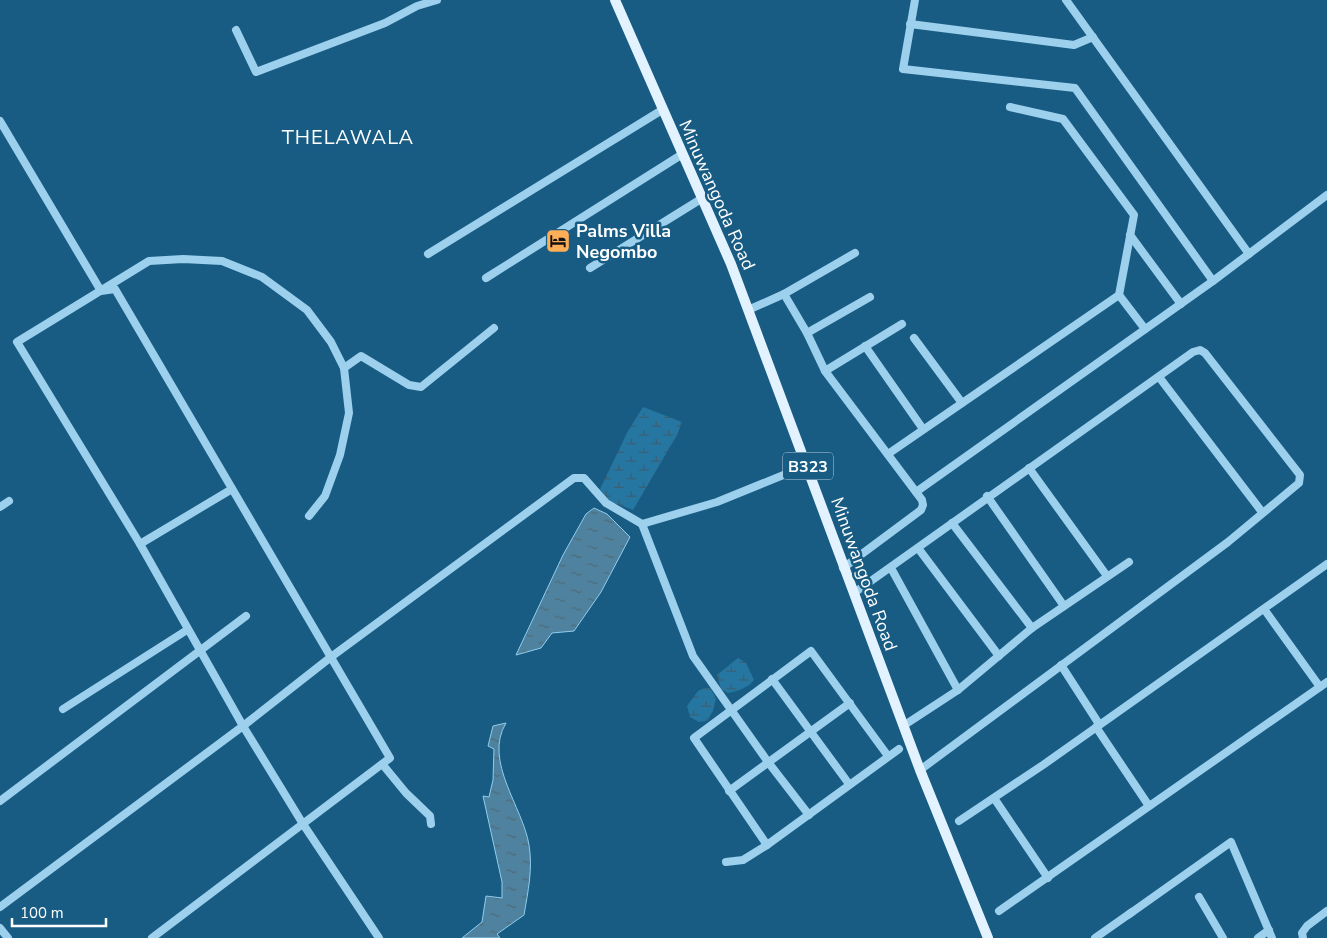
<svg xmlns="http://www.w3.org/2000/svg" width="1327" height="938" font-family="'Nunito Sans',sans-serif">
<defs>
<pattern id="wetland-marsh" width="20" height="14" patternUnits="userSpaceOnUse" patternTransform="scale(1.25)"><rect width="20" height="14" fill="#2676a2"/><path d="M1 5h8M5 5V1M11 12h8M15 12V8" fill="none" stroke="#3b5f73"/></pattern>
<pattern id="water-ripples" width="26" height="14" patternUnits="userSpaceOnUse" patternTransform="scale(1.25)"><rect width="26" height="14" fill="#4f829e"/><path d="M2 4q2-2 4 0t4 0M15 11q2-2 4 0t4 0" fill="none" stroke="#4e6a79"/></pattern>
</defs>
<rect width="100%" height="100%" fill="#185c84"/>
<g fill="url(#wetland-marsh)">
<path d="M643 407 682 422 677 435 633 510 617 504 612 505 600 489 628 431Z"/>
<path d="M738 658 746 663 754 680C748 688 738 691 728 693L721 689 717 675Z"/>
<path d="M704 688H710L716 698 713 711 707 721 699 722 690 717 687 706 698 691Z"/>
</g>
<g fill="url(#water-ripples)" stroke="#8fceef">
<path d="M594 508 607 514 630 537 601 592 574 631 552 633 541 648 516 655 563 555 586 514Z"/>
<path d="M506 723C483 761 523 807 529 845 533 869 528 891 524 915L497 934 500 938H462L482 922 486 896 502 898V882L483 796 489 797 493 780 494 749 488 746 493 726Z"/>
</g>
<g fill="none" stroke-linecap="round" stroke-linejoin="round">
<g stroke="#9cd0ed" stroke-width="8">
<path d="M915 0 903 69 1075 88 1213 281"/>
<path d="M1066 0 1249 254"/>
<path d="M910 24 1074 45 1093 37"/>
<path d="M236 30 256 72 385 23 417 6 437 0"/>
<path d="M0 121 101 291 115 289 390 758 152 938"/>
<path d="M1130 235 1181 304"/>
<path d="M428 254 662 110"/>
<path d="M590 268 701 199"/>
<path d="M486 278 681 155"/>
<path d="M1119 295 1145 329"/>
<path d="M748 310 784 294"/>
<path d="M807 333 870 297"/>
<path d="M914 338 962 403"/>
<path d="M865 346 923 429"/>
<path d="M344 368 361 356 409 385 421 387 494 328"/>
<path d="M825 371 902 324"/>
<path d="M1159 377 1262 512"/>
<path d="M888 454 1119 295 1134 215 1063 119 1010 107"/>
<path d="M1029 468 1107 576"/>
<path d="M916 492 1213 281 1327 195"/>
<path d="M987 496 1064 606"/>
<path d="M0 507 9 501"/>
<path d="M309 516 325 496 340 455 349 413 344 368 331 342 307 310 262 277 222 261 183 259 149 261 17 342 140 544 243 726 303 824 379 938"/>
<path d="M952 523 1032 628"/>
<path d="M642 524 693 656 768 762 809 815"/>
<path d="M140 544 232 489"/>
<path d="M918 548 999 656"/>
<path d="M843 568 921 510 923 505 922 500 825 371 807 333 784 294 855 253"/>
<path d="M891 568 958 690"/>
<path d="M854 593 1193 352 1200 350 1205 353 1300 475 1299 483 1228 542 920 770"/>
<path d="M1264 609 1320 687"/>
<path d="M1061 665 1099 724"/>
<path d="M772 679 849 784"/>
<path d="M63 709 187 630"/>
<path d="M903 726 958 690 1032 628 1129 562"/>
<path d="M1096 727 1149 806"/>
<path d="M383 765 406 793 430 816 431 824"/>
<path d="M729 791 850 703"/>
<path d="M994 798 1048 878"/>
<path d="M0 801 246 616"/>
<path d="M959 821 1043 765 1327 564"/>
<path d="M767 845 694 738 811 651 888 756"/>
<path d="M726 862 743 860 767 845 899 749"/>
<path d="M1199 897 1223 938"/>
<path d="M0 907 243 726 331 657 574 478H584L606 503 642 524 717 502 808 465"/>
<path d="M999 911 1327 682"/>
<path d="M1128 915 1231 842 1272 938"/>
<path d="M0 928 8 938"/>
<path d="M1095 938 1132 912"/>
<path d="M1258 938 1269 930"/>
<path d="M1303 938 1302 933 1307 926 1327 911"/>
</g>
<path stroke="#e2f3ff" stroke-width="10" d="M615 0 731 264 920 770 988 938"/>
</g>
<defs>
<symbol id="hotel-square" viewBox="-11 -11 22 22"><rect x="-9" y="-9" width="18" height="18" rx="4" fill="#ffae58" stroke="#185c84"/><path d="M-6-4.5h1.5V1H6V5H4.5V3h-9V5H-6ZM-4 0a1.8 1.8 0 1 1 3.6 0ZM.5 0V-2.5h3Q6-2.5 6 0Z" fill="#111"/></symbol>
</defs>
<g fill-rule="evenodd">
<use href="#hotel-square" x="544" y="227" width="28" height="28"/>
</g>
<g text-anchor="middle" stroke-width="5" stroke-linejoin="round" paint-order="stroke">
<rect fill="#185c84" stroke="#baceda" stroke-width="1" x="783" y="452.5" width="50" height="27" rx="4"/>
<g font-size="16" font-weight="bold" fill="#fff">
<text x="808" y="472">B323</text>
</g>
<g font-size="18" fill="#fff" stroke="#185c84">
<text transform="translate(717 195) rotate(66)" y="6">Minuwangoda Road</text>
<text transform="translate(864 574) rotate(70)" y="6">Minuwangoda Road</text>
</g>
<g font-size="18" font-weight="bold" fill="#fff" stroke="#185c84" text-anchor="start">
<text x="576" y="237">Palms Villa<tspan x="576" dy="21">Negombo</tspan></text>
</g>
<g font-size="20" letter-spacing="1" fill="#fff" stroke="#185c84">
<text x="348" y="144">THELAWALA</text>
</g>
</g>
<path d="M12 918v8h94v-8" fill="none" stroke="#ffffff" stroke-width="2.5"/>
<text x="20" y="918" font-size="15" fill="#ffffff" stroke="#185c84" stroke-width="4" paint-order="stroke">100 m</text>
</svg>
